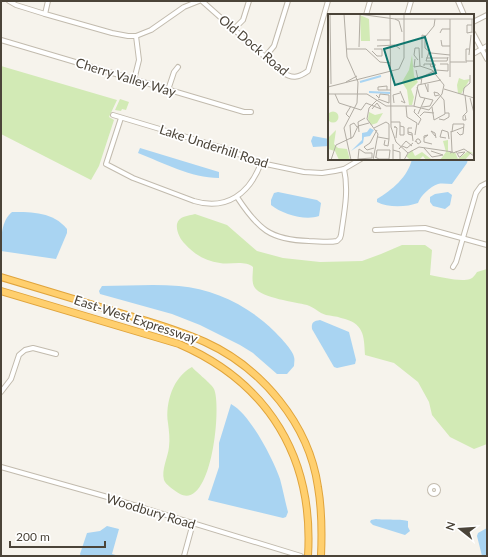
<svg xmlns="http://www.w3.org/2000/svg" width="488" height="557" font-family="Lato,sans-serif">
<rect width="100%" height="100%" fill="#f6f3ec"/>
<g fill="#d2eab5">
<path d="M1 66 117 100 109 117 114 120 99 166 91 180 1 134Z"/>
<path d="M120 99 129 102 126 110 122 109 121 111 115 110Z"/>
<path d="M195 214 227 225 257 251 283 258 320 262 362 261 381 254 402 245H425L432 250 430 275C441 277 460 282 470 279 473 278 475 275 477 272L487 269V444L474 449 450 437 432 415 429 402 418 382 394 363 365 355C364 335 364 323 341 318 336 316 331 316 326 315 319 313 314 307 307 305 295 302 262 298 255 288 251 283 253 274 253 267 245 260 230 265 220 263 205 261 194 254 185 244 180 239 176 231 177 224 179 216 188 216 195 214Z"/>
<path d="M192 367C196 372 212 384 214 389 222 406 212 510 180 494 175 491 166 485 164 480 161 470 168 457 169 447 170 439 169 431 168 423 165 403 173 377 192 367Z"/>
</g>
<g fill="#a9d4f2">
<path d="M313 136 329 139V146L313 147 311 141Z"/>
<path d="M140 148 219 172V178C191 178 164 163 138 153Z"/>
<path d="M412 159H468L467 163 452 184C447 184 442 183 438 184 430 187 421 195 418 203 407 207 388 208 377 202V199C392 190 408 177 412 159Z"/>
<path d="M278 192 317 200 321 203 319 216C305 221 282 214 271 205V200L274 193Z"/>
<path d="M448 192 452 195 450 205 445 209 433 206 430 202V197L435 194Z"/>
<path d="M12 212C33 212 53 212 67 229V233L56 259 1 251C1 238 1 221 12 212Z"/>
<path d="M102 286C127 286 153 284 179 286 214 289 249 306 274 331 279 336 293 350 294 357 295 360 294 363 294 366L287 374H277L253 353 240 345 200 325 172 314 100 294 99 291Z"/>
<path d="M320 320 349 332 356 360 355 364 337 368 334 367 312 329C311 322 314 321 320 320Z"/>
<path d="M231 404C250 414 273 459 280 479 283 490 285 501 288 512L286 517 283 518 208 500 219 467V443Z"/>
<path d="M376 519C384 520 403 519 408 521V527L410 531 405 535 373 525 370 522 371 520Z"/>
<path d="M107 526 119 529 112 554 119 556H81L80 554 87 533 100 531Z"/>
<path d="M487 528V556H482L477 536 478 533Z"/>
</g>
<g fill="none" stroke-linecap="round" stroke-linejoin="round">
<defs>
<g id="minor">
<path d="M9 1 16 5 45 14 112 33 128 36H136L151 30 184 7 199 1"/>
<path d="M202 1 282 72C292 79 298 78 308 71L328 1"/>
<path d="M458 1 464 15"/>
<path d="M45 14 48 1"/>
<path d="M366 15 370 1"/>
<path d="M407 15 411 1"/>
<path d="M473 22 487 15"/>
<path d="M234 29 243 20 249 1"/>
<path d="M473 33 487 59"/>
<path d="M1 40 244 112H251"/>
<path d="M473 54 487 46"/>
<path d="M265 57 274 46 288 1"/>
<path d="M134 80 139 60 136 36"/>
<path d="M168 90 174 72 178 67"/>
<path d="M113 115 220 147 261 163 304 172 322 173 335 171 344 169 361 159"/>
<path d="M121 118 106 164 133 178 194 201C227 211 250 193 261 163"/>
<path d="M237 197C258 229 270 240 309 241 318 241 328 243 337 241L340 238 341 235C344 213 349 191 344 169"/>
<path d="M375 230 425 228 487 245"/>
<path d="M453 267 456 262 476 193 481 186 487 183"/>
<path d="M1 392 11 379 19 355 25 350 33 348 56 354"/>
<path d="M1 467 104 496 301 556"/>
<circle cx="434" cy="490" r="4"/>
<path d="M184 556 193 523"/>
</g>
<g id="highway">
<path d="M1 277C40 289 78 300 117 312 147 321 177 329 205 342 262 368 309 424 318 487 322 510 322 533 321 556"/>
<path d="M1 291 179 344C269 383 314 458 308 556"/>
</g>
</defs>
<use href="#minor" stroke="#c2bbae" stroke-width="6"/>
<use href="#highway" stroke="#e0a43c" stroke-width="8"/>
<use href="#minor" stroke="#fff" stroke-width="4"/>
<use href="#highway" stroke="#ffcf6e" stroke-width="6"/>
</g>
<g text-anchor="middle" stroke-width="3.5" stroke-linejoin="round" paint-order="stroke">
<g font-size="13" fill="#4b4439" stroke="#fff">
<text transform="translate(254 45) rotate(40)" y="5">Old Dock Road</text>
<text transform="translate(126 77) rotate(17)" y="5">Cherry Valley Way</text>
<text transform="translate(214 146) rotate(18)" y="5">Lake Underhill Road</text>
<text transform="translate(136 319) rotate(18)" y="5">East-West Expressway</text>
<text transform="translate(151 511) rotate(17)" y="5">Woodbury Road</text>
</g>
</g>
<g transform="translate(328 14)">
<rect width="146" height="146" fill="#f6f3ec"/>
<path d="M32 1 41 5 42 27H33ZM84 41 86 62 90 68 83 75 86 83 84 91H81L79 76 74 68 81 56ZM131 64 136 66 142 65 133 80 130 79 129 71ZM-0.5 103a5.5 5.5 0 1 1 11 0a5.5 5.5 0 1 1-11 0ZM41 98 47 101 55 99 49 109 43 111 40 105ZM8 116 6 130 10 134 19 135 22 146H11L7 137 0 135V124ZM120 126V138H127L130 145 140 137 145 139 146 137V140L143 139 137 146H112L118 138 115 127ZM84 136 87 142 94 138 103 145 110 146H98L95 142 91 146H82L78 142Z" fill="#d2eab5"/>
<path d="M42 114 46 116 42 122 36 123 35 129 23 137 34 126V119L39 118Z" fill="#a9d4f2"/>
<path fill="none" stroke="#a9d4f2" stroke-width="2" d="M32 68 53 62M41 78 62 79"/>
<path fill="none" stroke="#b2ada4" stroke-width="1" d="M2 0 3 70M16 0 19 43 30 68 29 89 16 114 23 146M30 0 67 5H146M62 0 63 113 68 128 80 139M67 5 71 7 74 18M107 5 106 12 97 23V34L103 39 122 41M122 5V63M144 5V19M144 11H139V19L144 18M112 19 114 15H122M49 26H62M113 26 114 32H122M49 32 67 31 72 35M31 33 32 1M91 34 92 52M19 35H38L52 48 63 49M141 35H138V47H146M44 37 49 42H54V35H46M101 38 98 47H119L120 43M141 41 143 21M94 44V21L98 22M98 44H120M87 45 86 53 92 52M90 46 86 41 87 34H91M122 48H139M96 52V50H107V52L103 53 102 50M88 56 90 65H93M18 68 29 62M93 70 94 63 108 56 120 57V50H112M97 70 100 78V70M0 73 71 55 76 44V0M89 73 92 83 105 86 102 92 94 93M116 75 146 84M59 76V72L50 73V76H63M72 77 77 89 73 87M0 80H39L58 92H85L101 96 114 80 116 71 104 56 92 52M7 80 11 89 33 96M48 81 51 84 52 80 61 81V89L50 85M135 81 136 74 142 69V61M137 81 139 98 135 102V106H138L137 101M142 84 146 99M66 89 65 81 72 79M78 92 79 103 89 109 87 121M86 92 90 71 113 66M104 93 106 106 117 100 116 86 110 79 106 78 107 82 111 81M44 95 49 89 53 95M87 95 86 98 93 105 90 111M33 96 38 89 53 95M90 100 97 84M92 102 96 98 106 99M21 103 18 100 23 92M111 105 116 106 121 103V99H117M63 108H72V121H76V113L72 112M46 114 58 108 61 110V125L50 123M84 114H80V120L84 121M123 117 124 137M31 118 30 108 37 104M80 118 84 119 85 127M123 118 136 113M124 118 125 110H136L135 120 132 121 129 118M107 122 103 117 107 119 108 124M68 124 69 114 68 113H66H68M96 124 100 121 96 122V128L104 130M118 124 112 123 114 116 120 118 121 125M23 125 22 111 26 109 29 113M57 126 56 131 60 132 61 125M87 128 89 125H91L93 128 90 130 88 127M74 132 79 134 85 129M46 134 39 136 36 133 42 129 49 116M96 134 104 143 115 141 103 137M31 135 37 139H44V144L30 145ZM71 135 78 127 84 132M65 136 72 138V146M128 137 131 143H132L137 138 130 139M125 139 136 135 146 142M47 143 51 145H61L62 136H49L48 143M3 146 8 131 25 123 30 112 41 109M45 146 50 120 39 105 41 94 49 86M65 146V130M76 146 80 139 91 133 125 138 122 139"/>
<path fill="#0f766e" fill-opacity="0.15" stroke="#0f766e" stroke-width="2" d="M97 23 108 59 67 71 56 35Z"/>
<rect width="146" height="146" fill="none" stroke="#4b4439" stroke-width="2"/>
</g>
<rect width="488" height="557" fill="none" stroke="#4b4439" stroke-width="4"/>
<g transform="translate(460 529) rotate(287)" stroke="#ffffff" stroke-width="3" paint-order="stroke">
<path d="M0-3L7 15L0 10L-7 15Z" fill="#4b4439"/>
<text y="-6" font-size="11" font-weight="bold" text-anchor="middle" fill="#4b4439">N</text>
</g>
<path d="M10 541v6h95v-6" fill="none" stroke="#4b4439" stroke-width="2"/>
<text x="16" y="541" font-size="12" fill="#4b4439" stroke="#ffffff" stroke-width="3" paint-order="stroke">200 m</text>
</svg>
